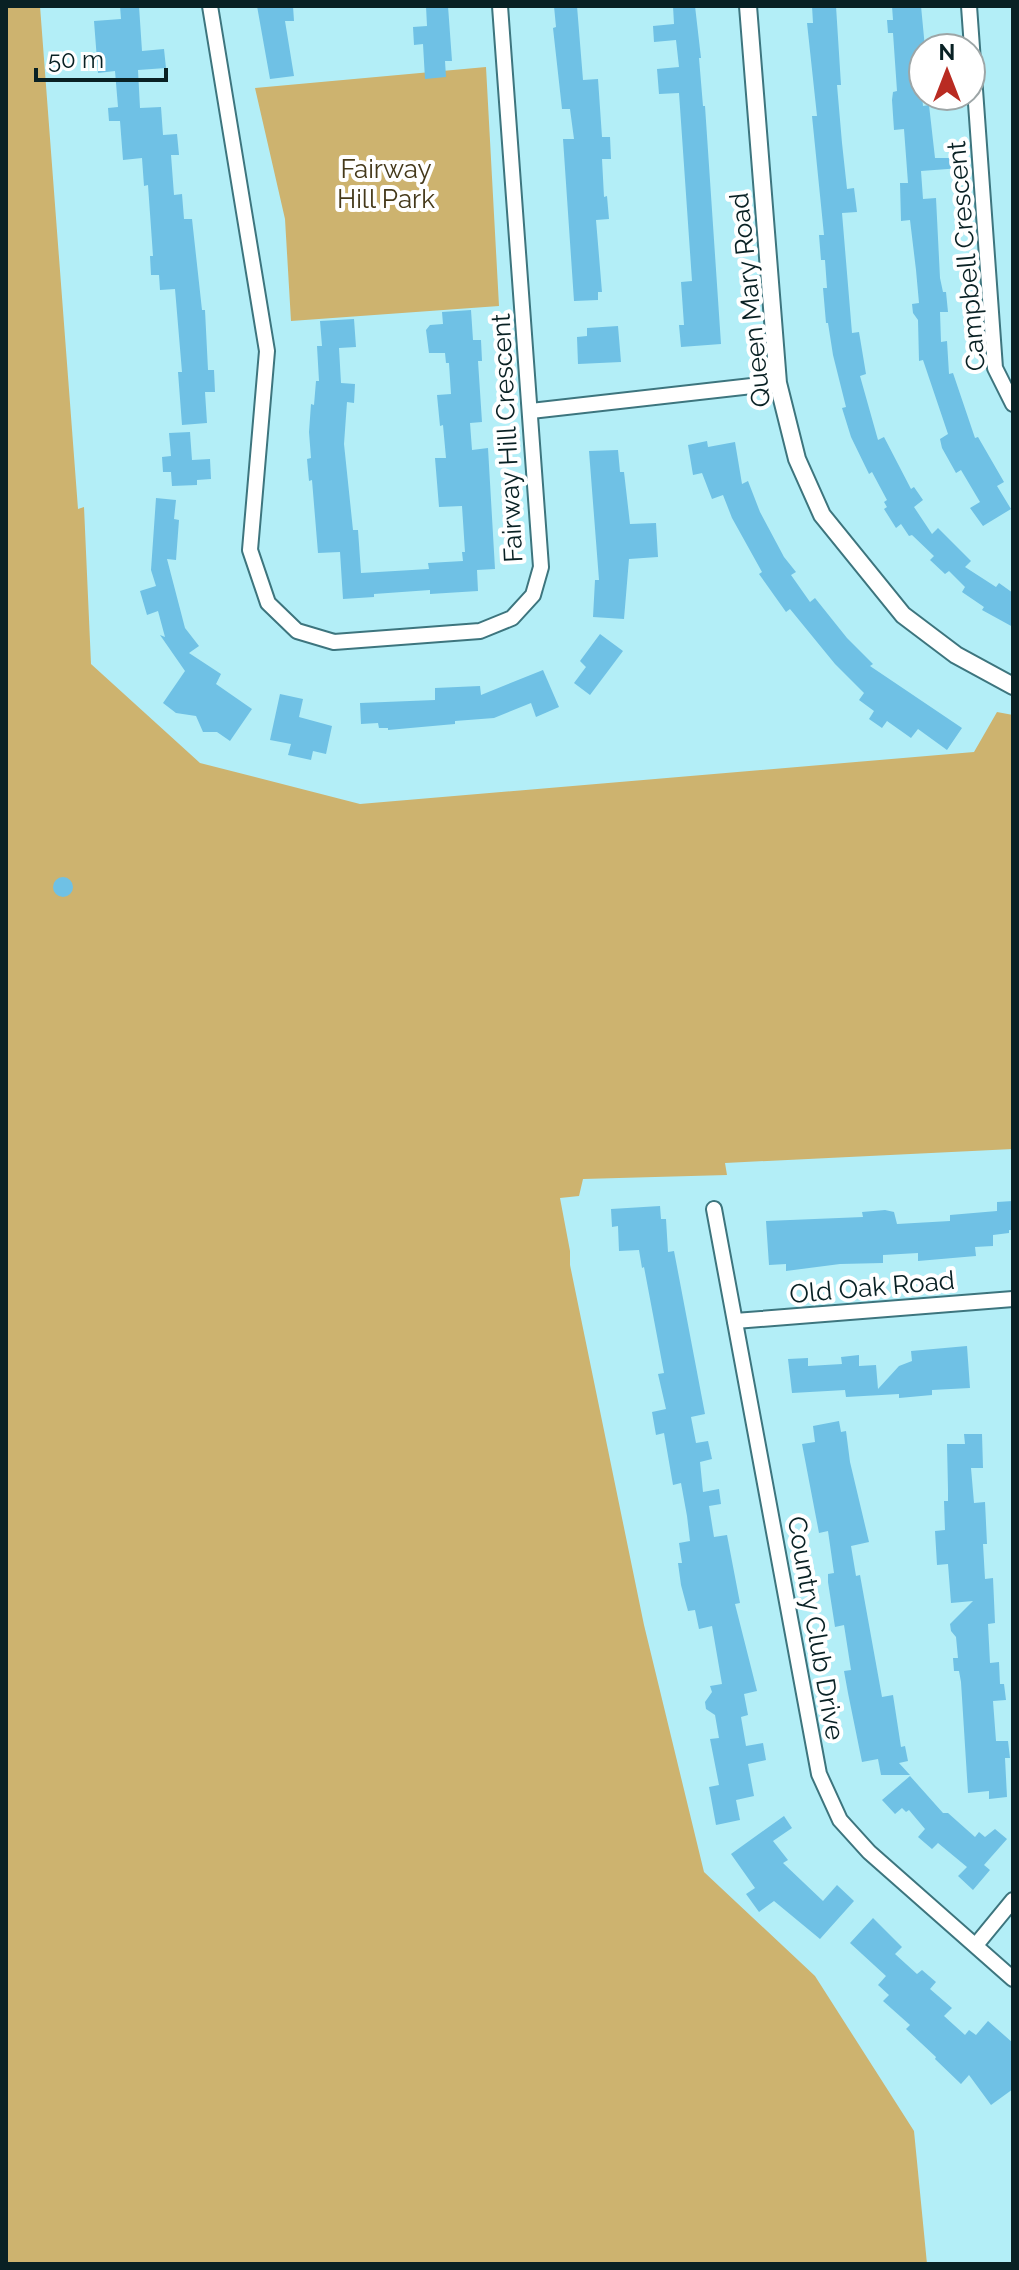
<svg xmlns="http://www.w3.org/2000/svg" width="1019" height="2270" font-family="Raleway,sans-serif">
<rect width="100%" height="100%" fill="#b3eef7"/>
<g fill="#cdb36f">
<path d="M6 6H40L78 509 84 507 91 664 200 763 360 804 974 752 997 712 1013 715V1149L725 1163 727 1175 583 1179 579 1196 560 1198 570 1251V1265L644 1625 704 1872 815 1976 914 2131 927 2264H6Z"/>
<path d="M486 67 499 306 291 321 285 219 255 88Z"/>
</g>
<g fill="#6fc1e5">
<path d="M120 6H139L142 51 164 49 166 68 138 70 140 108 161 107 163 135 177 134 179 155H171L174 195 182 194 184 219H192L202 310H205L208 370H214L215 392H205L207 423 182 425 178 372H182L175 289 160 290 159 275H151L150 256H153L148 185 144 186 142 158 123 160 120 121H109L108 108 118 107 115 71 98 73 94 21 121 19Z"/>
<path d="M257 6H293L294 21H285L294 76 270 79Z"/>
<path d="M426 6H448L452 61H445L446 77 425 79 423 44 414 45 413 27 427 26Z"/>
<path d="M554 6H577L583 80 598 79 602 137H610L611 159H602L604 197 607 196 609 219 596 220 602 292H598V300L574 301 563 139H574L570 109H562L553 28 556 27Z"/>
<path d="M673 6H695L701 58H699L703 106H705L721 344 681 347 679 325H684L681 282 692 281 679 93 659 94 657 69 679 67 676 40 654 42 653 26 674 24Z"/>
<path d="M812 6H836L841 85H837L842 143 847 189 854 188 857 212 842 213 852 333 859 332 866 374 860 376 878 440 884 437 911 489 914 487 923 500 914 507 932 534 938 528 971 561 965 567 996 587 999 583 1013 593V627L982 610 984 607 962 592 965 587 949 571 945 574 930 560 934 556 912 535 909 536 901 524 896 528 884 509 887 507 884 502 887 500 872 472 869 474 851 437 842 408 846 407 833 355 828 323H826L823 288H827L825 260H821L819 235H824L812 116H817L807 23H813Z"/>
<path d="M892 6H921L925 48 923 56H919L923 106 929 105 935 158H961V168L921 171 923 199 936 198 940 278 943 292H946L948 312H940L941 342 947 341 949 374 953 373 975 438 978 437 1004 482 997 486 1011 509 983 526 970 508 980 502 961 470 956 473 942 448 940 439 948 434 923 360 919 361 918 320 913 313 912 304 919 303 916 270 910 220 901 221 900 183H908L904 129 894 130 892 100 893 92 897 91 893 33H888L887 20H893Z"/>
<path d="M471 310 473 340H481L482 361H478L482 422 470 423 472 450 488 448 495 569 477 570 478 591 430 594V590L374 594V597L343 599 340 552 318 553 312 480 309 481 307 459 311 458 309 432 311 404 314 405 316 381H319L317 346H322L320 321 354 319 356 347 339 348 341 383 355 384 354 403 347 402 344 444 353 530H358L361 573 429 569 428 563 463 561 462 552H465L462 506 439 507 435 458H446L443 425 440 426 437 395 451 394 449 363H446L445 353H429L426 330 430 325 443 324 442 312Z"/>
<path d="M618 326 621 362 578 364 577 337 587 336V328Z"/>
<path d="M190 432 192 460 210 459 211 479 197 480V485L172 486 171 472H163L162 457 171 456 169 433Z"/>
<path d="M707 441 708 447 735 442 742 484 748 481 760 512 784 557 796 572 791 575 810 602 815 598 847 638 873 664 870 666 962 728 947 750 918 729 911 738 887 721 882 728 869 719 874 711 859 700 864 693 835 664 790 609 786 612 759 574 762 572 732 518 723 495 712 499 702 473 693 475 688 445Z"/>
<path d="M618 450 620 472H624L630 524 656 523 658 557 629 559 624 619 593 617 595 580H599L589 451Z"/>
<path d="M156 498 176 500 174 519 179 520 176 560 167 559 185 628 199 646 189 653 221 674 216 684 252 709 230 741 217 732H203L196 716 176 713 163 703 185 671 160 635 165 637 158 611 147 615 140 591 156 586 151 570Z"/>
<path d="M600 634 623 651 590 695 574 683 586 667 580 661Z"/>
<path d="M543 670 559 707 536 717 531 703 494 718 455 721V724L388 730V728H379L378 723 361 724 360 703 435 700V688L480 686 481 695Z"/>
<path d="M280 694 303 699 299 717 332 726 326 754 313 751 311 760 288 755 291 744 270 740Z"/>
<circle cx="63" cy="887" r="10"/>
<path d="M1013 1201V1230H1009V1233L993 1235V1246L975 1247 976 1256 918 1261V1253L883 1255V1263L840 1264 786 1271V1264L769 1265 766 1221 863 1217 862 1212 885 1210 894 1212 897 1224 950 1221V1215L997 1211V1202Z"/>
<path d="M660 1206 661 1219H666L668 1252 674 1251 705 1414 691 1417 696 1443 708 1441 712 1459 700 1462 703 1492 719 1489 721 1504 709 1506 714 1537 727 1535 740 1603 735 1604 757 1691 744 1694 748 1715 741 1717 746 1746 763 1743 766 1760 748 1764 754 1796 736 1800 740 1820 716 1825 709 1787 719 1785 710 1739 719 1738 715 1715 706 1709 705 1702 712 1692 710 1686 722 1684 712 1626 699 1629 695 1610 688 1611 681 1585 678 1563H682L679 1543 690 1541 687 1516 681 1483 673 1485 664 1433 656 1435 652 1412 666 1409 658 1374 664 1373 644 1267 642 1268 639 1250 619 1251 618 1226 612 1227 611 1209Z"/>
<path d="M967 1346 970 1388 932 1390V1395L899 1398V1394L846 1397 845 1390 792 1393 788 1359 808 1358V1366L842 1364 841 1357 859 1355V1366L876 1365 878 1389 899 1366 912 1361 911 1351Z"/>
<path d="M839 1421 841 1432 846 1431 850 1462 869 1542 851 1546 856 1576 860 1575 882 1697 893 1695 901 1747 905 1746 908 1761 899 1763 910 1775H881L878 1759 862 1762 848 1693 844 1671 851 1670 844 1625 835 1627 828 1582V1574L834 1573 828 1531 819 1533 802 1444 815 1442 813 1426Z"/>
<path d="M964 1434H982L983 1468H971L974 1503 985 1502 987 1544H983L985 1579 993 1578 995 1623 988 1624 990 1663 999 1662 1000 1684H1004L1006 1700 993 1701 996 1741H1008L1010 1758H1005L1007 1797 989 1799V1791L968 1793 961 1682 959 1671H954L953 1658H958L956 1637 951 1631 950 1624 973 1601 951 1603 948 1564 937 1565 935 1531 945 1530 944 1501H948V1490L947 1444H965Z"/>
<path d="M910 1776 943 1813H948L975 1837 979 1832 985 1837 995 1829 1007 1839 984 1865 990 1870 973 1890 958 1876 967 1867 938 1843 932 1849 918 1837 925 1829 909 1810 906 1812 902 1808 895 1814 882 1800Z"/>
<path d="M784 1816 792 1828 773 1841 788 1860 783 1863 823 1901 837 1885 854 1901 820 1939 774 1901 759 1912 746 1894 755 1888 731 1854Z"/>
<path d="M873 1918 902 1947 895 1954 917 1974 922 1970 936 1982 930 1989 952 2008 944 2016 965 2035 969 2030 976 2035 988 2021 1013 2043V2089L991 2105 969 2075 961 2084 935 2059 936 2057 906 2029 910 2025 883 2001 889 1995 878 1985 886 1976 850 1943Z"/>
</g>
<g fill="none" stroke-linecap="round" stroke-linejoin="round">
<defs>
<g id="minor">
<path d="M210 6 267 351 250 550 268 603 297 631 334 642 480 631 512 618 533 595 541 567 500 6"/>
<path d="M969 6 995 368 1013 404"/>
<path d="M531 411 778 383"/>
<path d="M714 1209 819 1774 840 1820 869 1852 1013 1979"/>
<path d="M735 1321 1013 1299"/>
<path d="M976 1945 1013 1900"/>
</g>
<path id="tertiary" d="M748 6 778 383 797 459 822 515 903 615 956 655 1013 686"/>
</defs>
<use href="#minor" stroke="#3d757e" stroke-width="18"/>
<use href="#tertiary" stroke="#3d757e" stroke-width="20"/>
<use href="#minor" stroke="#fff" stroke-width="14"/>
<use href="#tertiary" stroke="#fff" stroke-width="16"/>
</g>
<g text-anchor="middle" stroke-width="8" stroke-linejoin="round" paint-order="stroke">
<g font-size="26" fill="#45391a" stroke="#fff">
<text x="386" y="178">Fairway<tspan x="386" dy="30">Hill Park</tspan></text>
</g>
<g font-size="26" fill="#092124" stroke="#fff">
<text transform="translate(966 256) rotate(-95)" y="9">Campbell Crescent</text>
<text transform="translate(750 300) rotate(-96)" y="9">Queen Mary Road</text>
<text transform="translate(507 438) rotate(-93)" y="9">Fairway Hill Crescent</text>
<text transform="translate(872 1287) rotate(-5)" y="9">Old Oak Road</text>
<text transform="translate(816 1628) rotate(80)" y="9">Country Club Drive</text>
</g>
</g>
<rect width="1019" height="2270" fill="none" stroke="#092124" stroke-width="16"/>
<g transform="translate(947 72)"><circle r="38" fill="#ffffff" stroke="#9da6a7" stroke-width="2"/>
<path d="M0-6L14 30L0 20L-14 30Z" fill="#b92b22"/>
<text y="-12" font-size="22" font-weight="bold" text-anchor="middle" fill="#092124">N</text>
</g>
<path d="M36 68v12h130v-12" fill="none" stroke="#092124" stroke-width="4"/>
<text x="48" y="68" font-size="24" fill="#092124" stroke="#ffffff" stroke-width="6" paint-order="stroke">50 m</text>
</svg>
